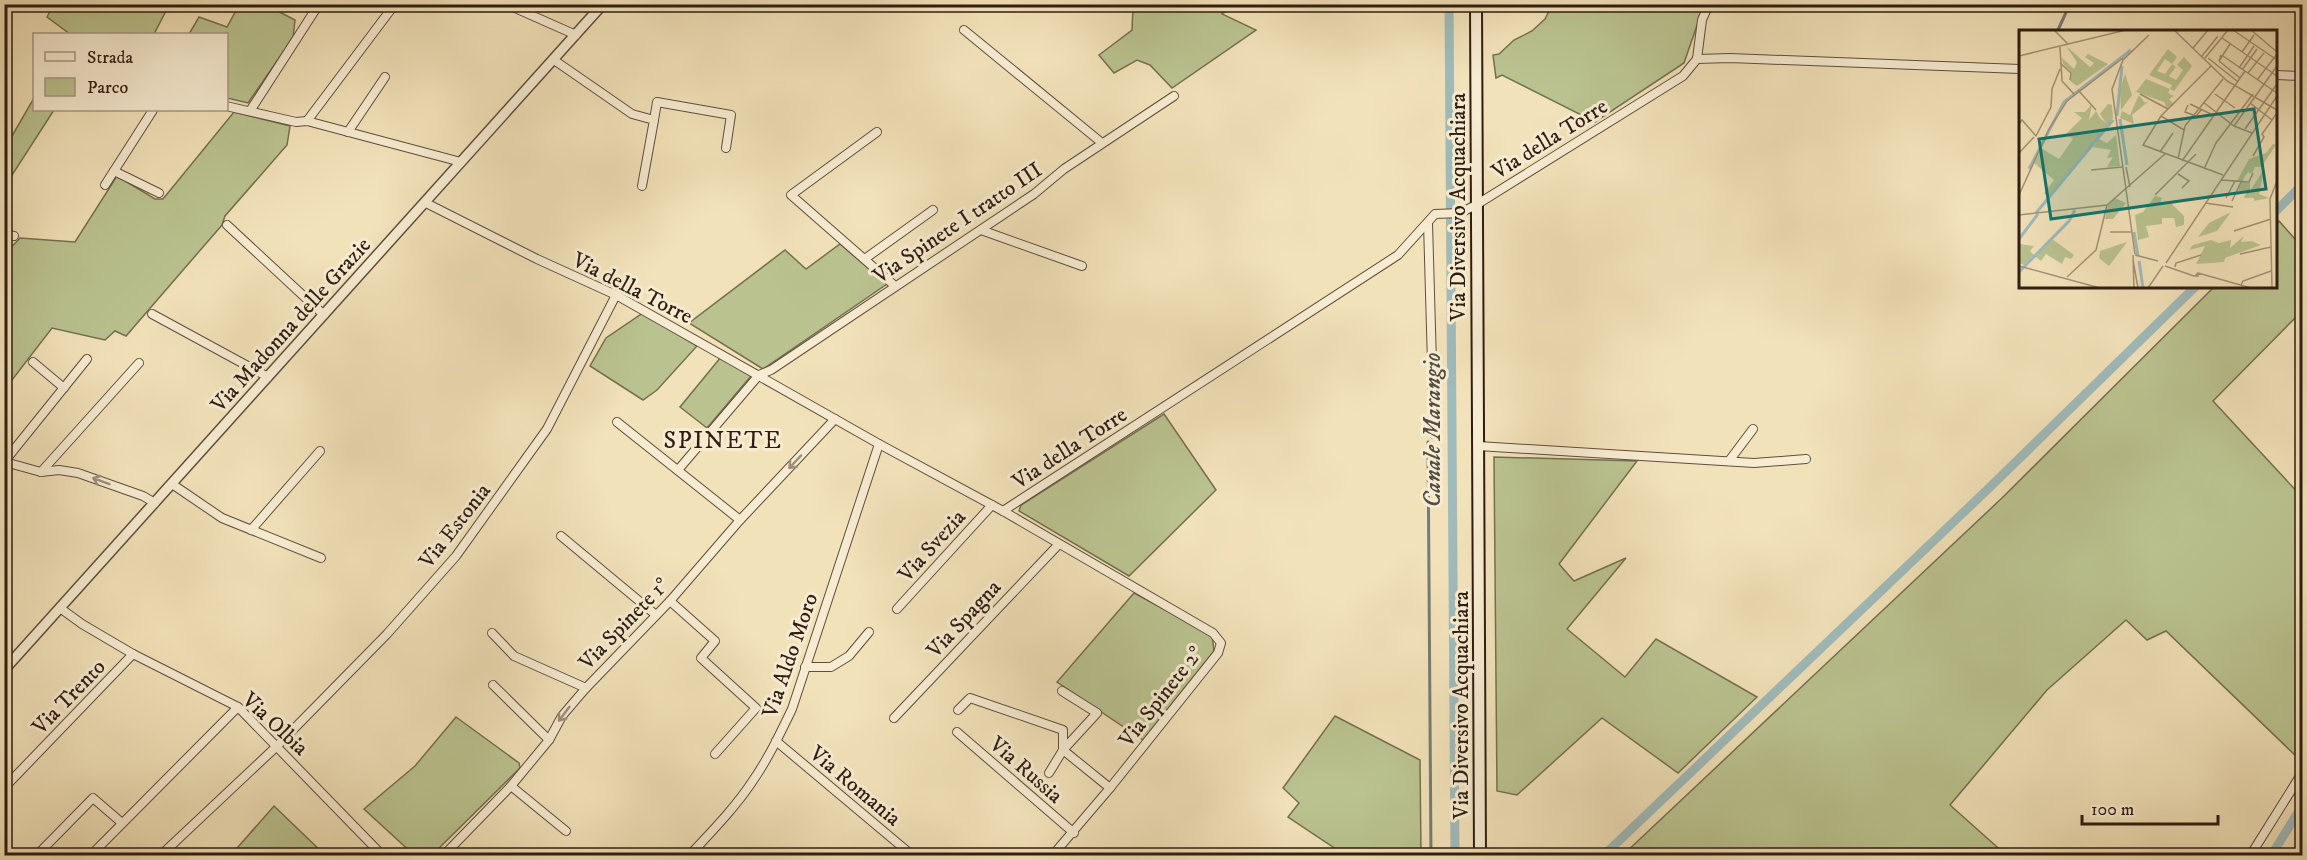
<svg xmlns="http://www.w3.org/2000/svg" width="2307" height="860" font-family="'IM FELL DW Pica',serif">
<rect width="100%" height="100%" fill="#f2e2ba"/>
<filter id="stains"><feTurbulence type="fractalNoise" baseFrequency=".00333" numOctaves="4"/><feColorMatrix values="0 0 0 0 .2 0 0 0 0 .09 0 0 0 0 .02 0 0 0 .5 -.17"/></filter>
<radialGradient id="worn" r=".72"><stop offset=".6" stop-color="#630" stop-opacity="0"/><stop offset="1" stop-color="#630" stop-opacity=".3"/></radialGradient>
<g fill="#bac390" stroke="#747050" stroke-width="1.5">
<path d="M54 4H169V5L154 34H70L47 17Z"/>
<path d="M239 5H266L295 20 293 38 248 103 227 98 226 34H189L199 17 227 27Z"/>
<path d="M1104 5H1235L1222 14 1256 30 1172 88 1150 65 1137 60 1114 73 1099 55 1132 30 1133 7Z"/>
<path d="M1552 5H1704L1684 63 1595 122 1502 75 1496 78 1493 55 1499 54 1514 40 1532 31 1545 19Z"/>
<path d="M34 98V110H54L5 186V148Z"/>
<path d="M234 112 290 126 287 145 225 216 222 225 126 336 115 331 105 340 52 328 5 389V254L20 238 75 242 117 176 155 199H163Z"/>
<path d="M2279 221 2302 247V311L2213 401 2302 497V751L2298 758 2166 631 2147 640 2126 620 2047 690 1950 805 2006 855H1623L2002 498 2214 287 2276 286V225Z"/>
<path d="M840 244 887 284 763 369 689 323 785 250 806 269Z"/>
<path d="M643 313 697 346 657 390 643 400 590 366 606 338Z"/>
<path d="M721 357 751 376 707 428 680 407Z"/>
<path d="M1164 414 1216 490 1129 576 1019 511 1021 505Z"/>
<path d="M1494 457 1637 461 1559 564 1574 581 1626 558 1567 629 1625 677 1656 639 1757 697 1678 773 1602 718 1517 795 1497 791Z"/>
<path d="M1134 593 1212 635 1214 651 1143 740 1057 682Z"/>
<path d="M1335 716 1420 760 1421 855H1345L1288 817 1299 803 1283 788Z"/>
<path d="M456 717 519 763 520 768 432 855H414L364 809 415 766Z"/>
<path d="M274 806 325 855H231Z"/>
</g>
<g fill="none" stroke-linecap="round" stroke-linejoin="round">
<g stroke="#737c77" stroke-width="3">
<path d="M2057 32 2070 4"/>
<path d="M1428 442 1431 856"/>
</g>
<g stroke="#a0bbbb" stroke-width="9">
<path d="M1449 4 1455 856"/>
<path d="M2276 211 2302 185"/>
<path d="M1603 856 1988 489 2196 286"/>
<path d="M2271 856 2302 806"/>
</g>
<defs>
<g id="minor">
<path d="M506 4 576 35"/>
<path d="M964 30 1102 143"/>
<path d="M1697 59 1702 20 1709 4"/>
<path d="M554 60 632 114 654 120 642 186"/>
<path d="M2276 75 2302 76"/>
<path d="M226 106 296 122 307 121 461 162"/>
<path d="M250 111 319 4"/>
<path d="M654 120 657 102 731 115 726 148"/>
<path d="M307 121 395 4"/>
<path d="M348 132 385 77"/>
<path d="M877 132 791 195 895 286"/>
<path d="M114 171 159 193"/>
<path d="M105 185 153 110"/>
<path d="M426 203 537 259 616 295 879 444 1003 511 1213 633 1221 643 1218 653 1110 788 1052 856"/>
<path d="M1428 223 1434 434"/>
<path d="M227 225 324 315"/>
<path d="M981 230 1082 266"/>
<path d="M4 234 14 236"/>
<path d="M866 258 933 210"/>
<path d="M152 314 268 377"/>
<path d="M33 362 64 388"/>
<path d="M617 422 740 520"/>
<path d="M1478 446 1754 463 1806 459"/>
<path d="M1729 461 1753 429"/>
<path d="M4 462 87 359"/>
<path d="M5 462 41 472 59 470 78 473 143 496 155 503"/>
<path d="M678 470 759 375 771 370 1034 194 1064 169 1174 96"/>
<path d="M41 472 139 363"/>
<path d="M172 484 222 518 321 558"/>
<path d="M1003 511 1398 255 1435 214 1460 213 1476 205 1683 76 1697 59 1730 58 2020 69"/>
<path d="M251 530 320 451"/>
<path d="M561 536 656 615"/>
<path d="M670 601 715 641 701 658 756 708 715 754"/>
<path d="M60 608 82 624 133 654 238 707 383 856"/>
<path d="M897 609 992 505"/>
<path d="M492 633 514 656 586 688"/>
<path d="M805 667H831L849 656 869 632"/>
<path d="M493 685 549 740"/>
<path d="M1062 691 1097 713 1063 750 1110 788"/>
<path d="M958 710 970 698 1063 730V750L1049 773"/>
<path d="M894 718 1059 544"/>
<path d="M957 732 1074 833"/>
<path d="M776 741 913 856"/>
<path d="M511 786 566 831"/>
<path d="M4 788 133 654"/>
<path d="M36 856 93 798 122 823"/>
<path d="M90 856 238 707"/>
<path d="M160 856 277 746 387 634 456 556 547 429 616 295"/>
<path d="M443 856 511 786 549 740 562 716 586 688 670 601 740 520 835 419"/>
<path d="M689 856C711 832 734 809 752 782 768 759 780 734 792 709L879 444"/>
<path d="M2250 856 2302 773"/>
</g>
<path id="tertiary" d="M4 670 603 4"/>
<path id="secondary" d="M1476 4 1480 856"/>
</defs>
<use href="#minor" stroke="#604e3b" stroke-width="10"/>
<use href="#tertiary" stroke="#604e3b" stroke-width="12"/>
<use href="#secondary" stroke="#2f1d11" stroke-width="14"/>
<use href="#minor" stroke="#f7ecd2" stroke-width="8"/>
<use href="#tertiary" stroke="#f7ecd2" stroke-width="9"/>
<use href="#secondary" stroke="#f7ecd2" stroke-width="10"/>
</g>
<defs><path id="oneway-shaft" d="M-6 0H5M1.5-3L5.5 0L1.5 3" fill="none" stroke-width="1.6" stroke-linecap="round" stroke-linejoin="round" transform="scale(1.5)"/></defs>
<g stroke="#9d8f7b">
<use href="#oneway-shaft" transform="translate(795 462) rotate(133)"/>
<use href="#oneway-shaft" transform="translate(101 481) rotate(-160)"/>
<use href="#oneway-shaft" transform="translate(564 714) rotate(127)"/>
</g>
<g text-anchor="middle" stroke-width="6" stroke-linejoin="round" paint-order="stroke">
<g font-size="22" fill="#2f1d11" stroke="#f7ecd2">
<text transform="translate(1549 138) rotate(-32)" y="8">Via della Torre</text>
<text transform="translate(1457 207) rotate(-90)" y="8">Via Diversivo Acquachiara</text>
<text transform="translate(957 222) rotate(-34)" y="8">Via Spinete I tratto III</text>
<text transform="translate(633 287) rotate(27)" y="8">Via della Torre</text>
<text transform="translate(290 324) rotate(-48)" y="8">Via Madonna delle Grazie</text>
<text transform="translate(1069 447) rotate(-33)" y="8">Via della Torre</text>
<text transform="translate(454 525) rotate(-52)" y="8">Via Estonia</text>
<text transform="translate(931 545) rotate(-48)" y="8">Via Svezia</text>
<text transform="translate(963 618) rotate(-47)" y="8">Via Spagna</text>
<text transform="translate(623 623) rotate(-46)" y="8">Via Spinete 1°</text>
<text transform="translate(789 655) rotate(-71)" y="8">Via Aldo Moro</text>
<text transform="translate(68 696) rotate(-46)" y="8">Via Trento</text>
<text transform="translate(1160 696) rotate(-52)" y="8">Via Spinete 2°</text>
<text transform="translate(1460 705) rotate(-90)" y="8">Via Diversivo Acquachiara</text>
<text transform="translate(276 723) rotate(43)" y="8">Via Olbia</text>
<text transform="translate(1027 769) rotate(41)" y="8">Via Russia</text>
<text transform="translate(856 785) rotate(40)" y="8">Via Romania</text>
</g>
<g font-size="24" font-style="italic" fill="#514c44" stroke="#f7ecd2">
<text transform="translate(1432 430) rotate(-90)" y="8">Canale Marangio</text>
</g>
<g font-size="24" letter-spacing="1.5" fill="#2f1d11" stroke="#f7ecd2">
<text x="723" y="448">SPINETE</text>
</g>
</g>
<g transform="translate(2019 30)">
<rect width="258" height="258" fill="#f2e2ba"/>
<path d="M47 16 71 37 75 33 66 27 69 24 89 34 58 56 51 51 53 43 44 34 43 28 55 39 58 32ZM149 19 158 27 153 34 146 29 138 41 146 44 153 34 157 37 150 46 157 50 164 40 158 35 165 27 173 36 155 61 151 59 153 55 130 45ZM106 44 113 65 102 80 101 60ZM127 49 151 59 149 63 155 66 150 69 155 75 148 78 145 72 117 62ZM120 65 126 73 131 70 113 85 115 94 101 88 103 81 111 85ZM73 74 70 90 77 81 81 88 87 93 81 84 89 74 93 75 94 88 31 168 25 163 35 150 15 133 22 118 40 129 54 109 47 104 63 88 55 82H66ZM97 105 101 136 88 137 94 127 88 128 92 120 74 117 80 109 88 113ZM254 114 257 115 242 137H236L233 144 229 142 223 151H218L230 129 247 123ZM245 139 240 164 250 168 235 171V168H225L228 160 219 161 222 152 231 153V161ZM136 166 143 168 141 173H152L165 186V195L157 197 155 188H143V194L127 196 130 207 119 210 116 185 124 182ZM96 168 107 173 94 189H86L89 175ZM212 182 198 201 179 207 190 193ZM225 206 222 212 232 211 242 215 206 228 205 232 177 234 186 216 170 220 174 215 192 210 200 213 212 210 211 218ZM33 209 55 225 52 229 46 227 43 234 27 224 22 231 16 226ZM108 212 90 236 80 228 81 221ZM0 214 15 216 11 221 15 225 5 235 0 233Z" fill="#bac390"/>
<path fill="none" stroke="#a0bbbb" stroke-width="3" d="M98 86 103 36M101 89 108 135M10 139 45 72 112 20M17 183 94 90M115 202 119 226M0 209 19 184M120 231 124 258M0 242 50 191 56 180"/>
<path fill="none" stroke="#a49376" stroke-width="1.5" d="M35 0 49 14M155 0 208 51 258 80M214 0 258 30M232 0 258 22M203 8 258 46M41 17 43 51 55 64M174 18 189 0M223 22 235 5M202 25 200 31 211 14M0 26 107 0M183 26 199 6M204 26 258 63M186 28 209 0M189 28 218 51M200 31 221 48M41 33 52 43 51 50M192 36 142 86 124 115 204 145M220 38 235 16M223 40 238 19M229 43 245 23M238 50 258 24M59 60 77 80M121 64 149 79M196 64 216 78M184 72 215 96 233 103M231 73 253 90M171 74 194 85M169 75 166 82 177 86 183 79M142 86 165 100M0 94 3 90 17 106 32 77 33 59 41 39M215 96 258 36M226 99 258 54M141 122 154 103M0 123 15 107M234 126 245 107 243 104 258 83M159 129 166 96 204 49M163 131 226 41M107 137 111 157M185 139 197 113 234 64M72 140 103 137M159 144 170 151 163 158M202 150 230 152 234 143M0 165 30 99 48 71 104 28M136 165 177 124M207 168 216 151M213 171 222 152M186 173 214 177M0 185 88 175 146 124M215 201 252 189M91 202H112M116 224 93 59 104 30 130 5M221 224 252 217M114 225 115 258M116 225 139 231M114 230 119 258M147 233 258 66M0 236 81 258M146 236 175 246M156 237 157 233 182 225M179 243 176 246H179V243L232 258M48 247 77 220 88 175M222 255 224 251 252 241M129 258 144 236M253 258 251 169 258 151"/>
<path fill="#0f766e" fill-opacity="0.15" stroke="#0f766e" stroke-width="3" d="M235 79 247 159 32 189 20 109Z"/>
<rect width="258" height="258" fill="none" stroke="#2f1d11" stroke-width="3"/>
</g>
<rect width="2307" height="860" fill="none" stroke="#f2e2ba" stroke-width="24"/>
<rect x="6" y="6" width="2295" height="848" fill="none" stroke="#2f1d11" stroke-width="3"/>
<rect x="12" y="12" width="2283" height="836" fill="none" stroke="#2f1d11" stroke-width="1.5"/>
<rect x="33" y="33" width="195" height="78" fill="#f7ecd2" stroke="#a79985" stroke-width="1.5"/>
<rect x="45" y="52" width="30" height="9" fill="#f7ecd2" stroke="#a79985" stroke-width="1.5"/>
<text x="87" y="63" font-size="18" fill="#2f1d11">Strada</text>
<rect x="45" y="78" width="30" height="18" fill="#bac390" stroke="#a79985" stroke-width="1.5"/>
<text x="87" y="93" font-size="18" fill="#2f1d11">Parco</text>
<path d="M2082 815v9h136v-9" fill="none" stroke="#2f1d11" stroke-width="3"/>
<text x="2091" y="815" font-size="18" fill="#2f1d11" stroke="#f7ecd2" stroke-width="4.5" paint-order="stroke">100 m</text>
<rect width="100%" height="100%" filter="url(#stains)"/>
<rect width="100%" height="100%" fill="url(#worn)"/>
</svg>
